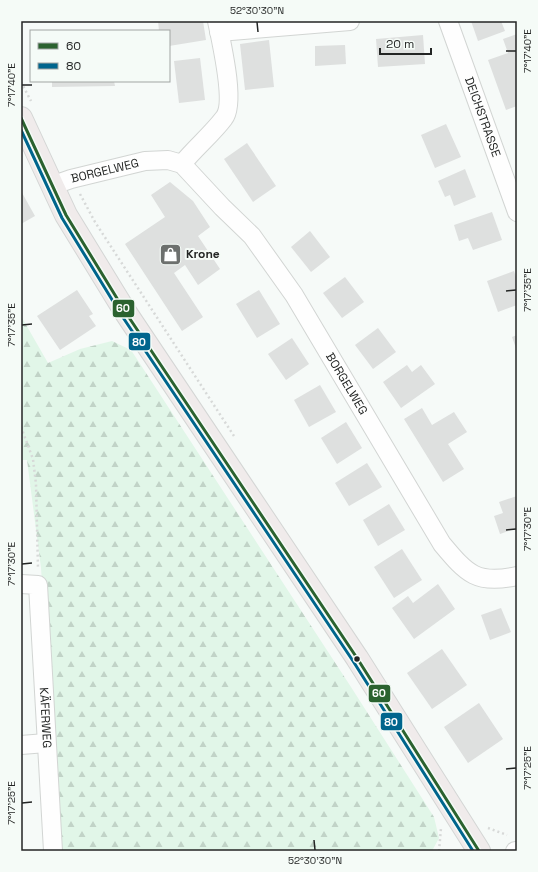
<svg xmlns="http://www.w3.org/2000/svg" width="538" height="872" font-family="'Space Grotesk',sans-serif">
<defs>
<pattern id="forest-firs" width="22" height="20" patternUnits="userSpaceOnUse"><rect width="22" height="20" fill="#e1f6e8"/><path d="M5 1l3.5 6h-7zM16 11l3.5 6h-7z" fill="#c1d3c7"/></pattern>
</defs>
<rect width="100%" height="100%" fill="#f6faf8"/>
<path fill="url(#forest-firs)" d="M21 316 48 363 80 349 112 341 131 350 351 687 434 817 439 838 432 851H60L41 568 27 460H21Z"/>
<g fill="#dee0df">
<path d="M158 21H203L206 40 169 46V31H159Z"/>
<path d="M471 21H501L505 31 478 41Z"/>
<path d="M517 34V106L506 110 488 60 508 53 503 39Z"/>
<path d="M423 35 425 64 378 67 376 39Z"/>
<path d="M269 40 274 87 245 90 240 44Z"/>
<path d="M345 45 346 64 315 66V46Z"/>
<path d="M200 58 205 100 179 103 174 61Z"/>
<path d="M52 81H114L115 86 52 87Z"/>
<path d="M446 124 461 157 435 168 421 135Z"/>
<path d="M247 143 276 186 253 202 224 159Z"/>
<path d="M465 169 476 197 454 206 450 195 445 197 438 181Z"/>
<path d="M170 182 193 201 210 227 198 236 220 269 198 285 185 265 174 273 203 317 182 331 125 244 165 217 151 195Z"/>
<path d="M21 191 35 216 21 224Z"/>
<path d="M492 212 502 240 473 250 468 238 459 241 454 225Z"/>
<path d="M310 231 330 257 311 272 291 247Z"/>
<path d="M514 271 517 280V305L498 312 487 281Z"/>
<path d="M345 277 364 302 342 318 323 293Z"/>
<path d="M77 290 93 314 89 316 96 326 60 350 37 316Z"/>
<path d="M259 290 280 324 257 338 236 304Z"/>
<path d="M378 328 396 352 373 369 355 345Z"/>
<path d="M517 335V351L512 337Z"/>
<path d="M292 338 309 364 286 380 268 354Z"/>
<path d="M407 365 412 372 421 365 435 384 401 408 383 382Z"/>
<path d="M320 385 336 412 309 427 294 400Z"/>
<path d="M422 408 432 425 454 412 467 432 448 444 464 469 443 482 404 419Z"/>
<path d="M346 422 362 448 337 464 321 438Z"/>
<path d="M367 463 382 487 349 506 335 483Z"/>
<path d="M517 496V528L500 534 494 516 503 513 499 502Z"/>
<path d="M389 504 405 530 378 546 363 520Z"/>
<path d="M402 549 422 580 394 598 374 567Z"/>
<path d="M438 584 455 609 414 639 392 608 408 596 413 603Z"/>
<path d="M501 608 511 632 490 640 481 615Z"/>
<path d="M442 649 467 685 432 709 407 673Z"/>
<path d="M479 703 503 739 468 763 444 727Z"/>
</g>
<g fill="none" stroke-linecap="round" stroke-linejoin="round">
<defs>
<g id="minor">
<path id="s1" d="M448 21 517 212"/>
<path d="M219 32 350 21"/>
<path d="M182 164C195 148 212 134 224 118 236 103 221 41 217 21"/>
<path id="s2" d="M51 186 71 179 145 161 168 160 182 164 222 207 252 236 294 295 442 544C467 574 477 585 517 576"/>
<path id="s3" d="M21 584 38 585 53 851"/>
<path d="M21 745 46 743"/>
<path d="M515 851H517"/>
</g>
<path id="major" d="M21 118 66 215 126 313 357 658 479 851"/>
</defs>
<use href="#minor" stroke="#d2d5d3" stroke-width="20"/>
<use href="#major" stroke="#d4d6d5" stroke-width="24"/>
<g stroke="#d7d9d8" stroke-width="2.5" stroke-dasharray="2 3" stroke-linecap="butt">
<path d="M21 82 31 101"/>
<path d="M80 194 95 222 234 436"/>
<path d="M21 427 33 459 36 484 38 569"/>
<path d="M488 828 507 835"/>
<path d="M439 851 441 828"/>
</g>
<use href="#minor" stroke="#fefefe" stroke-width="18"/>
<use href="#major" stroke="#f0ebeb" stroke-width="22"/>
<defs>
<path id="bus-1" d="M21 118 66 215 126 313 357 658 479 851"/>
<path id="bus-2" d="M21 130 62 218 122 316 353 661 473 851"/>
</defs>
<use href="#bus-1" stroke="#f5fbf7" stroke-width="6"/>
<use href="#bus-2" stroke="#f5fbf7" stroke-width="6"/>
<use href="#bus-1" stroke="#2b622f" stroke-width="3"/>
<use href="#bus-2" stroke="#00658d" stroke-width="3"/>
</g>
<path fill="none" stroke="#232524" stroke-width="1.5" d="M257 22 258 32M506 51H516M22 85H32M506 291 516 290M22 325 32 324M506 530 516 529M22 564 32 563M506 769 516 768M22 803 32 802M314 840 315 850"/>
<defs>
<symbol id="shop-square" viewBox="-11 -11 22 22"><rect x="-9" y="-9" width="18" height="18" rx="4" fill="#6d706e" stroke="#f5fbf7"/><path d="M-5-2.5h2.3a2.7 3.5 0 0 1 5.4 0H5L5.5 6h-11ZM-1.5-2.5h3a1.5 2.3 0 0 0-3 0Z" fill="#fff"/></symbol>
</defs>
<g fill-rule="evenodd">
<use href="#shop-square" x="158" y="242" width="25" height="25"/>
</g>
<circle fill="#232524" stroke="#f5fbf7" stroke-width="1.5" cx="357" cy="659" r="3.5"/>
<g text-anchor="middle" stroke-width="4" stroke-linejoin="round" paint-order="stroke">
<g font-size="12" fill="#232524" stroke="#f5fbf7">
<text dy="4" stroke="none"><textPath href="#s1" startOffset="102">DEICHSTRASSE</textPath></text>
<text dy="4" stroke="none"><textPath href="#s2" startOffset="56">BORGELWEG</textPath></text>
<text dy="4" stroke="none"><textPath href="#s2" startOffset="411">BORGELWEG</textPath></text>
<text dy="4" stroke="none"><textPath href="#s3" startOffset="150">KÄFERWEG</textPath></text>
</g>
<g font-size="12" font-weight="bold" fill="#232524" stroke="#f5fbf7" text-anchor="start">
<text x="186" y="258">Krone</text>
</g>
</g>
<g stroke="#f5fbf7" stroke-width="1.5">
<rect x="112" y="299" width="23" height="19" rx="4" fill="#2b622f"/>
<rect x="128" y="332" width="23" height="19" rx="4" fill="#00658d"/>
<rect x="368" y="684" width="23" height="19" rx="4" fill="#2b622f"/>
<rect x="380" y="712" width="23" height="19" rx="4" fill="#00658d"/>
</g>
<g font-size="11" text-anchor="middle" font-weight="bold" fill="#fff">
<text x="123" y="312">60</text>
<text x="139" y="346">80</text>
<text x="379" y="697">60</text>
<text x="391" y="726">80</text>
</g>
<rect width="538" height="872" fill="none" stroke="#f5fbf7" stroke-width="44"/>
<rect x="30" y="30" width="140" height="52" fill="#f5fbf7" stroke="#a1a5a3"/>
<rect x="38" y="43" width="20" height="6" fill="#2b622f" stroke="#a1a5a3"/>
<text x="66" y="50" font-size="12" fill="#232524">60</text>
<rect x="38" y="63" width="20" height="6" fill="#00658d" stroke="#a1a5a3"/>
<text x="66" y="70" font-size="12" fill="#232524">80</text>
<path d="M380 48v6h51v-6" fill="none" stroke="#232524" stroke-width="2"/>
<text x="386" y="48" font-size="12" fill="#232524" stroke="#f5fbf7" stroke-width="3" paint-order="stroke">20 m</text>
<rect x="22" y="22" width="494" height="828" fill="none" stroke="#232524" stroke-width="1.5"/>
<g font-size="10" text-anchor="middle" fill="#232524">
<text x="257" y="14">52°30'30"N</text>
<text transform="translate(527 51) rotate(-90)" y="4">7°17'40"E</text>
<text transform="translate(11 85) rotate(-90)" y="4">7°17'40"E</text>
<text transform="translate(527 290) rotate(-90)" y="4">7°17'35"E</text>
<text transform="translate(11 325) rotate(-90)" y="4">7°17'35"E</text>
<text transform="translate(527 529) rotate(-90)" y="4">7°17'30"E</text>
<text transform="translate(11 564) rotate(-90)" y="4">7°17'30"E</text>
<text transform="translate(527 768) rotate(-90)" y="4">7°17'25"E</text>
<text transform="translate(11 803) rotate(-90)" y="4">7°17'25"E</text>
<text x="315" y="864">52°30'30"N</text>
</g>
</svg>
